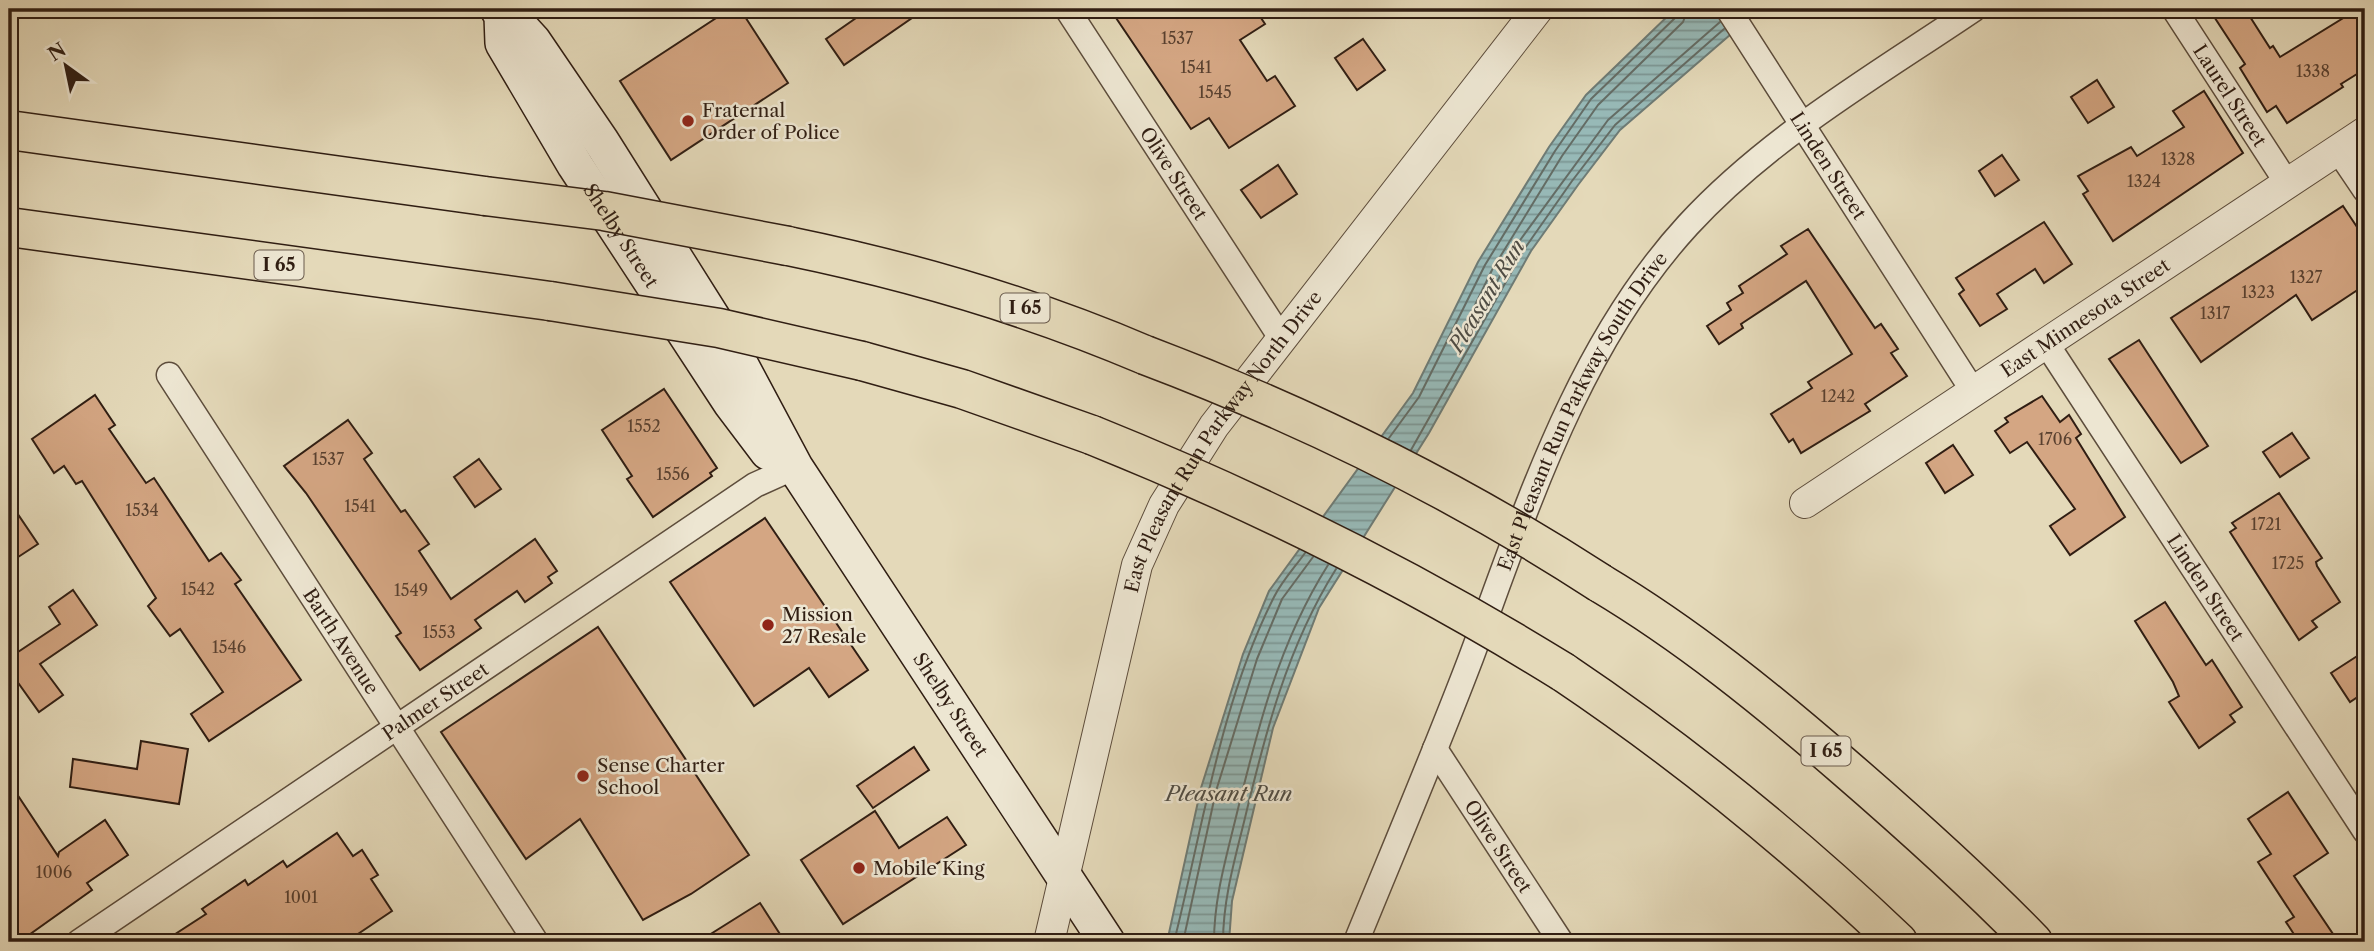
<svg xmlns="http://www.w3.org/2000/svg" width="2374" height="951" font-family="'Libre Caslon Text',serif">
<defs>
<pattern id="water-rules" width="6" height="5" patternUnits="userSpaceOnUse" patternTransform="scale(1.75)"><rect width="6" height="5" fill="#97b9b7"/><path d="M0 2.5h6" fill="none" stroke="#7c9694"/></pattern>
</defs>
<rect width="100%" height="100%" fill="#e4d9b9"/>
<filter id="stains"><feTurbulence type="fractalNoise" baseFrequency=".00286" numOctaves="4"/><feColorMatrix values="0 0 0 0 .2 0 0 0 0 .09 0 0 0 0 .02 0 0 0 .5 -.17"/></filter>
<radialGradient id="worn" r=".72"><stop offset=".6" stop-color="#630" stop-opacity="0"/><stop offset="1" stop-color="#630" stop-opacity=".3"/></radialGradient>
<path fill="url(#water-rules)" stroke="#6e7b75" stroke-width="2" d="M1675 9H1760L1620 130 1578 185 1531 251 1429 433 1319 608 1273 728 1232 901 1229 942H1167L1201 788 1243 654 1269 591 1413 393 1478 262 1549 147 1586 95Z"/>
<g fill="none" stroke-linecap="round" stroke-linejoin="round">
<g stroke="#646c65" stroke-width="2">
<path d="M1688 9 1683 22 1598 105 1562 156 1492 270 1463 330 1464 334 1469 333 1518 243 1608 120 1720 22"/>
<path d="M1389 438 1419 397 1485 265 1555 151 1591 99 1676 17 1679 9"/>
<path d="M1411 450 1525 248 1572 181 1615 125 1724 29"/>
<path d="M1174 942C1203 827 1220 704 1274 597 1282 581 1295 567 1305 553"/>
<path d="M1183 942 1216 791 1257 659 1282 599 1313 557"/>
<path d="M1214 942C1214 900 1225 862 1235 821 1257 731 1278 644 1328 565"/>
<path d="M1223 942C1223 901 1234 862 1244 822 1265 734 1287 647 1336 569"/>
</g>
</g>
<g fill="#d4a683" stroke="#301e13" stroke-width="2">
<path d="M730 9H740L788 83 671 160 620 81Z"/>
<path d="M869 9H925L844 65 826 39Z"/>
<path d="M1110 9H1255L1265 24 1240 40 1267 81 1275 76 1295 106 1229 148 1209 118 1191 129Z"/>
<path d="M2209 9H2245L2270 48 2273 46 2280 57 2358 9H2365V69L2341 84 2343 87 2287 123 2276 106 2267 112 2240 68 2245 64Z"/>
<path d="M1363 39 1385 70 1357 90 1335 58Z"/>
<path d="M2097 80 2114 107 2088 123 2071 97Z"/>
<path d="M2204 91 2243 153 2113 241 2083 194 2088 191 2078 176 2131 147 2137 156 2184 127 2173 111Z"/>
<path d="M2002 155 2019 180 1995 196 1979 171Z"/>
<path d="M1278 165 1297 194 1261 218 1241 190Z"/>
<path d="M2343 206 2365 239V285L2312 320 2296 295 2201 362 2171 318Z"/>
<path d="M2044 222 2072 264 2044 283 2035 269 1997 294 2007 309 1980 326 1959 294 1964 290 1956 278Z"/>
<path d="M1808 229 1875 328 1881 324 1898 349 1891 353 1907 376 1865 404 1870 411 1801 453 1793 439 1789 442 1771 414 1812 388 1808 382 1852 354 1806 281 1741 324 1743 328 1719 344 1707 326 1731 310 1727 303 1743 293 1739 286 1787 254 1781 246Z"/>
<path d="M2139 340 2208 446 2181 463 2109 359Z"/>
<path d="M664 389 717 468 710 473 712 476 653 517 627 479 632 476 602 430Z"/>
<path d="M95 395 115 425 109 429 146 483 154 478 209 561 221 553 241 580 235 584 301 680 209 741 191 714 223 692 180 629 170 636 148 606 156 598 82 481 76 484 64 466 54 473 32 439Z"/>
<path d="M2042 396 2060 422 2069 415 2081 434 2076 438 2125 517 2070 555 2050 526 2075 509 2027 442 2010 453 1995 431 2008 422 2005 418Z"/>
<path d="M348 420 372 453 364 459 401 512 405 510 429 544 419 551 451 599 535 539 557 571 548 577 552 583 525 602 517 591 475 620 481 628 420 670 396 636 401 633 374 593 306 493 284 466Z"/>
<path d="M2292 433 2309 458 2280 477 2263 452Z"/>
<path d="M1953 445 1973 475 1945 493 1926 463Z"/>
<path d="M479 459 501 489 475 507 454 477Z"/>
<path d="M2279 493 2322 558 2316 562 2317 566 2340 602 2312 621 2317 627 2299 640 2230 532 2236 528 2232 523Z"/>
<path d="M9 501 38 544 9 563Z"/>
<path d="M765 518 868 670 829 697 809 668 754 706 670 582Z"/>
<path d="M73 590 97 625 40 664 63 695 39 712 9 670V658L60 624 49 607Z"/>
<path d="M2165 602 2206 665 2212 660 2242 707 2230 715 2235 722 2199 748 2169 702 2179 696 2173 682 2135 621Z"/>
<path d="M598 627 749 855 691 894 643 920 580 819 526 859 441 732Z"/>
<path d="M2365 651V692L2350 702 2331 673Z"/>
<path d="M141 741 188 749 179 804 70 787 73 759 137 769Z"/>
<path d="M914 747 929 770 873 808 857 786Z"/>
<path d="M9 782 58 856 59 852 105 820 128 855 87 883 92 890 19 942H9Z"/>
<path d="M2288 792 2328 853 2294 876 2333 934 2320 942H2299L2286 922 2294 917 2258 862 2271 854 2248 819Z"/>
<path d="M875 811 899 848 947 817 966 845 843 924 801 860Z"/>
<path d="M337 833 353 856 362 850 378 875 371 879 392 911 346 942H163L206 914 202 909 245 880 248 885 283 861 287 867Z"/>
<path d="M760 903 785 942H698Z"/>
</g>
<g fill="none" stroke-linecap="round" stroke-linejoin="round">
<defs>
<g id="minor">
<path id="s1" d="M1067 9 1281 338"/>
<path id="s2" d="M1728 9 1973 391"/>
<path id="s3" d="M2174 9 2287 183"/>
<path d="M2338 150 2365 190"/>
<path id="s4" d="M2046 343 2365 831"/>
<path id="s5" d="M169 375 536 942"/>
<path id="s6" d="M1435 749 1561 942"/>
<path id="s7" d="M79 942 755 485 795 467"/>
<path id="s8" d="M1356 942C1394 849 1433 757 1469 663 1526 511 1576 347 1688 225 1769 137 1875 76 1974 9"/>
</g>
<g id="tertiary">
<path id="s9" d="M1805 503 2365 132"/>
<path id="s10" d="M1049 942 1137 565 1164 505 1214 426 1538 9"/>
</g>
<g id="secondary">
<path id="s11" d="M498 9 502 16 503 43 575 165 731 403 768 452"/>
<path id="s12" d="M502 16 512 18 533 41 601 141 732 349 795 467 1107 942"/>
</g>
<g id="motorway">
<path d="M9 130 485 196"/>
<path d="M9 227 550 301"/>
<path d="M788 246C910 271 1030 306 1145 355"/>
<path d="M862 361 962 389 1092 435"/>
<path d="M1600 583C1687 635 1766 699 1842 765 1908 822 1973 880 2033 942"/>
<path d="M1563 672C1682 752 1794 843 1898 942"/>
</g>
</defs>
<use href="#minor" stroke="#5d4d3c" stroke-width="27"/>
<use href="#tertiary" stroke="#5d4d3c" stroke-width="32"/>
<use href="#secondary" stroke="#301e13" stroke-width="38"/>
<use href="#motorway" stroke="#301e13" stroke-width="41"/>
<use href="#minor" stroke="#ede6d2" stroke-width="24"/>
<use href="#tertiary" stroke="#ede6d2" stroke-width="30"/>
<use href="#secondary" stroke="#ede6d2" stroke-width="35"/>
<use href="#motorway" stroke="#e4d9b9" stroke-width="38"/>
<defs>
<g id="motorway-bridge">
<path d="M485 196 604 211 788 246"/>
<path d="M550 301 719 328 862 361"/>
<path d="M1145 355C1304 415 1457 490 1600 583"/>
<path d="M1092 435C1256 501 1413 579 1563 672"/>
</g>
</defs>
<use href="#motorway-bridge" stroke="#301e13" stroke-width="41" stroke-linecap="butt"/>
<use href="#motorway-bridge" stroke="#e4d9b9" stroke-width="38"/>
</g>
<g fill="#8f2418" stroke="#ede6d2" stroke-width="2.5">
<circle cx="688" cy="121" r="7"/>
<circle cx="768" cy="625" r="7"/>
<circle cx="583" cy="776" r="7"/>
<circle cx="859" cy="868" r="7"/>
</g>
<g text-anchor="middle" stroke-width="5" stroke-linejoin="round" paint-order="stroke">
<g font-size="16" fill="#59402f">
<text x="1177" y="44">1537</text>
<text x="1196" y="73">1541</text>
<text x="2313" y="77">1338</text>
<text x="1215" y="98">1545</text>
<text x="2178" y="165">1328</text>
<text x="2144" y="187">1324</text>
<text x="2306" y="283">1327</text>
<text x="2258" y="298">1323</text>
<text x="2215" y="319">1317</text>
<text x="1838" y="402">1242</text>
<text x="644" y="432">1552</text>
<text x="2055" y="445">1706</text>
<text x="328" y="465">1537</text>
<text x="673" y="480">1556</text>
<text x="360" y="512">1541</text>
<text x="142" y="516">1534</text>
<text x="2266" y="530">1721</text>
<text x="2288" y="569">1725</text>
<text x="198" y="595">1542</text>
<text x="411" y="596">1549</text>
<text x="439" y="638">1553</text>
<text x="229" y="653">1546</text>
<text x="54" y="878">1006</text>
<text x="301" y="903">1001</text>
</g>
<g fill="#ede6d2" stroke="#695a4c" stroke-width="2">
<rect x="254.5" y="250.5" width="49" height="29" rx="5"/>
<rect x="1000.5" y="293.5" width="49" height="29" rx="5"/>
<rect x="1801.5" y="736.5" width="49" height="29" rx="5"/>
</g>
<g font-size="18" font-weight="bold" fill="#301e13">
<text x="279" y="271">I 65</text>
<text x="1025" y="314">I 65</text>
<text x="1826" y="757">I 65</text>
</g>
<g font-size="19" fill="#301e13" stroke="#ede6d2">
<text dy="7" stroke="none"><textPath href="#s3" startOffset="103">Laurel Street</textPath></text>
<text dy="7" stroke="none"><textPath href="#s2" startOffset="186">Linden Street</textPath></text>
<text dy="7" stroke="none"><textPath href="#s1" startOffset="196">Olive Street</textPath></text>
<text dy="7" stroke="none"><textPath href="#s11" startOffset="261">Shelby Street</textPath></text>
<text dy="7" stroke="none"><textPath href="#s9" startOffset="336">East Minnesota Street</textPath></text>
<text dy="7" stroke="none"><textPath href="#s8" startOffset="578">East Pleasant Run Parkway South Drive</textPath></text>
<text dy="7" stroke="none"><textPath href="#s10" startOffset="537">East Pleasant Run Parkway North Drive</textPath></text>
<text dy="7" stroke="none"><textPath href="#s4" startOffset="292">Linden Street</textPath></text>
<text dy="7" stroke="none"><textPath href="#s5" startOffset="317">Barth Avenue</textPath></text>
<text dy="7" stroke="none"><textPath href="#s7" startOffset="430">Palmer Street</textPath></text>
<text dy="7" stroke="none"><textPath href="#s12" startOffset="826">Shelby Street</textPath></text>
<text dy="7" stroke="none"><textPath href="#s6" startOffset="116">Olive Street</textPath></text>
</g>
<g font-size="19" fill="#301e13" stroke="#ede6d2" text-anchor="start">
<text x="702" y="117">Fraternal<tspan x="702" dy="22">Order of Police</tspan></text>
<text x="782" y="621">Mission<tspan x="782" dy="22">27 Resale</tspan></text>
<text x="597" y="772">Sense Charter<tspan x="597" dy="22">School</tspan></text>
<text x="873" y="875">Mobile King</text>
</g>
<g font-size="21" font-style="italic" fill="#4f4c44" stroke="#ede6d2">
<text transform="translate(1487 296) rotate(-59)" y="7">Pleasant Run</text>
<text x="1229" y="801">Pleasant Run</text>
</g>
</g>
<rect width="2374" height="951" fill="none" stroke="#e4d9b9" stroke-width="35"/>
<rect x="10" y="10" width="2353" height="930" fill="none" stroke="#301e13" stroke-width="3.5"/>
<rect x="18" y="18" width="2339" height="916" fill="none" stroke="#301e13" stroke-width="2"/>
<g transform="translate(66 66) rotate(327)" stroke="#ede6d2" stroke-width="5" paint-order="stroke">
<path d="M0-5L12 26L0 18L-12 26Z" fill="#301e13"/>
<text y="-10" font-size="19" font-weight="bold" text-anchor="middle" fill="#301e13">N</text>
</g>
<rect width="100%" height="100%" filter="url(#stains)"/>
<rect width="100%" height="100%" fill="url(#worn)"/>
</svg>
